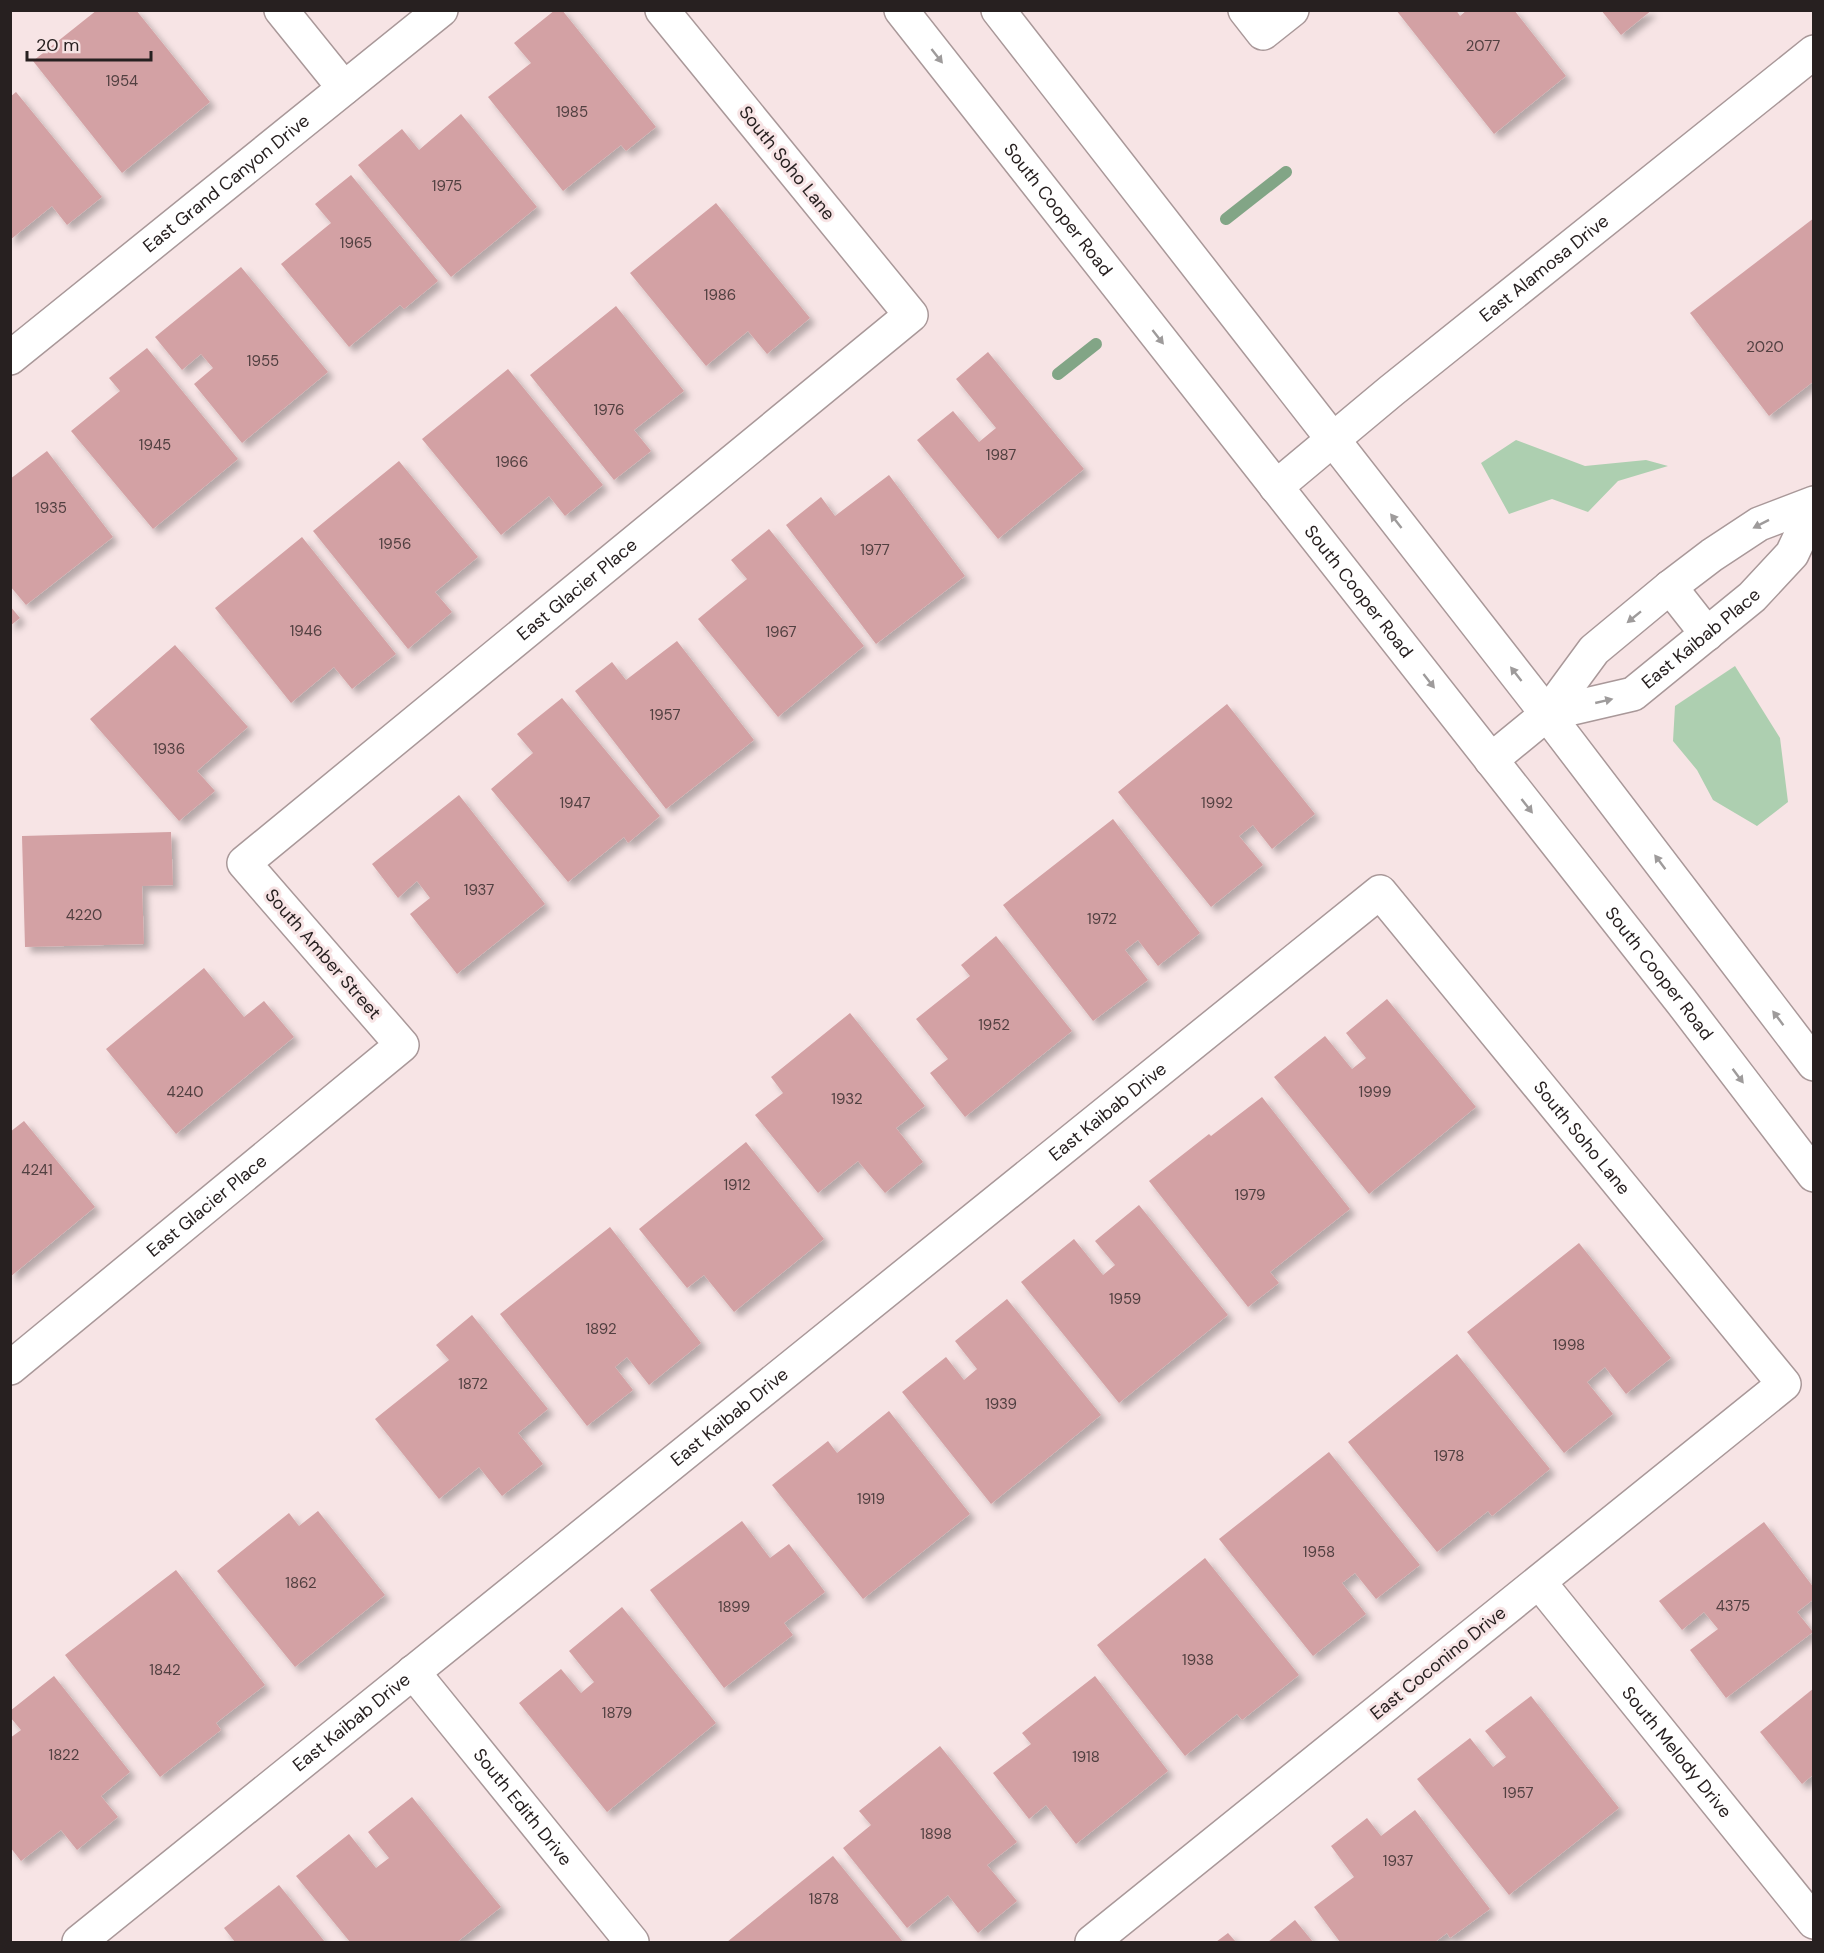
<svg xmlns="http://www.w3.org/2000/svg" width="1824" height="1953" font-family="'DM Sans',sans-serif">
<defs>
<filter id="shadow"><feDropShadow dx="5.5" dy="5.5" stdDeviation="3" flood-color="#0004"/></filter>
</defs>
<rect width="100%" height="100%" fill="#f7e4e5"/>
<g fill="#adcfb0">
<path d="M1516 440 1585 466 1646 460 1668 466 1618 481 1588 512 1552 499 1509 514 1481 463Z"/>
<path d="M1735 666 1780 738 1788 802 1757 826 1713 800 1697 770 1673 741 1675 706Z"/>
</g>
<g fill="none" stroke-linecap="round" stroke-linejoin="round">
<g stroke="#82a586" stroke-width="12">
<path d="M1226 219 1286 172"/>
<path d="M1058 374 1096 344"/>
</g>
</g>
<g fill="#d3a1a4" filter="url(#shadow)">
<path d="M97 10H136L210 102 122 173 33 61Z"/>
<path d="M555 10H562L656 127 626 151 621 145 563 191 488 97 531 63 514 43Z"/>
<path d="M1396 10H1456L1460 16 1467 10H1514L1566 76 1494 134Z"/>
<path d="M1601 10H1652L1621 35Z"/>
<path d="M16 92 102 197 67 225 52 206 10 240V97Z"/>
<path d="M461 114 537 207 451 277 358 165 402 129 419 150Z"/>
<path d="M351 175 438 281 404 309 400 305 349 347 281 264 331 223 315 204Z"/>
<path d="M716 203 810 318 767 354 748 331 706 366 630 273Z"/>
<path d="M1814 218V381L1769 416 1690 313Z"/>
<path d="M241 267 328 372 242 443 194 384 213 368 201 354 182 370 155 337Z"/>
<path d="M616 306 684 391 634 430 651 451 614 480 530 375Z"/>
<path d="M147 348 238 459 153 529 71 431 120 391 109 378Z"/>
<path d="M988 352 1084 469 998 539 917 440 953 411 979 442 996 428 956 379Z"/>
<path d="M508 369 603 485 565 516 549 496 501 535 422 439Z"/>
<path d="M47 451 113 537 26 605 10 586V479Z"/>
<path d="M399 461 478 557 435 592 452 612 408 649 313 531Z"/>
<path d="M889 475 965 576 876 644 786 525 821 497 835 516Z"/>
<path d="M769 529 864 646 778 717 698 619 747 579 731 560Z"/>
<path d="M302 537 396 654 352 689 334 667 291 703 215 608Z"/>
<path d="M10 606 20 618 10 626Z"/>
<path d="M677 641 754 740 666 809 575 691 612 662 626 680Z"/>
<path d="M175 645 248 727 197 771 215 791 179 821 90 719Z"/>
<path d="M562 698 660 816 628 843 624 837 568 882 491 789 533 753 517 734Z"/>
<path d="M1227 704 1315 814 1272 849 1253 825 1239 836 1263 865 1211 907 1118 792Z"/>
<path d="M459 795 545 904 457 974 410 914 430 898 417 881 398 898 372 864Z"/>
<path d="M1113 819 1200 933 1158 966 1138 940 1125 950 1148 980 1093 1021 1003 905Z"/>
<path d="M171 832 173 885 142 886 144 944 25 947 22 836Z"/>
<path d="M996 936 1072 1031 965 1117 930 1073 948 1059 916 1019 970 976 961 965Z"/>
<path d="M204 968 244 1017 264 1001 294 1037 176 1134 106 1049Z"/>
<path d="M1387 999 1476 1107 1369 1194 1274 1077 1325 1036 1352 1069 1366 1058 1346 1033Z"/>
<path d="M850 1013 925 1106 896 1128 923 1162 885 1193 858 1161 818 1193 755 1115 783 1093 771 1077Z"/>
<path d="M1262 1097 1350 1209 1270 1272 1279 1283 1248 1307 1149 1181 1209 1134 1211 1136Z"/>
<path d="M24 1121 95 1207 10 1277V1132Z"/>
<path d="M746 1142 824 1239 734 1312 704 1275 687 1288 639 1229Z"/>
<path d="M1139 1205 1228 1315 1119 1403 1021 1282 1074 1239 1103 1275 1115 1265 1095 1241Z"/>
<path d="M610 1227 701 1343 649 1385 627 1357 615 1367 633 1390 587 1426 500 1314Z"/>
<path d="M1579 1243 1671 1358 1626 1394 1605 1367 1587 1382 1613 1414 1564 1453 1467 1332Z"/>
<path d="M1007 1299 1101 1415 991 1504 902 1392 946 1357 964 1380 977 1369 955 1341Z"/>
<path d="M472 1315 548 1409 518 1433 543 1464 502 1496 479 1467 439 1499 375 1419 449 1360 436 1345Z"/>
<path d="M1457 1354 1550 1469 1492 1516 1488 1511 1437 1552 1348 1442Z"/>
<path d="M889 1411 970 1514 863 1599 772 1485 828 1441 837 1453Z"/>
<path d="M1329 1452 1420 1565 1376 1599 1355 1573 1342 1583 1366 1614 1313 1656 1219 1539Z"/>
<path d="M318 1511 385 1595 295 1667 217 1571 289 1513 299 1526Z"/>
<path d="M742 1521 770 1558 789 1544 825 1592 784 1623 793 1635 724 1688 650 1590Z"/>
<path d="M1764 1522 1814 1588V1599L1797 1612 1813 1632 1726 1698 1690 1650 1718 1629 1704 1612 1682 1630 1659 1601Z"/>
<path d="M1205 1558 1299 1675 1242 1720 1237 1714 1185 1756 1097 1645Z"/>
<path d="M176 1570 265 1685 216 1723 221 1730 160 1777 65 1655Z"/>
<path d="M622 1607 716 1723 607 1812 519 1703 561 1669 581 1693 594 1682 569 1651Z"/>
<path d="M54 1676 130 1772 101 1796 118 1817 77 1850 61 1830 21 1861 10 1847V1738L21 1730 10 1717V1711Z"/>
<path d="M1095 1676 1168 1771 1076 1844 1046 1805 1029 1819 993 1773 1031 1744 1022 1733Z"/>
<path d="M1814 1688V1774L1802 1784 1760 1732Z"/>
<path d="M1531 1696 1619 1808 1509 1895 1417 1779 1470 1738 1493 1767 1506 1757 1485 1731Z"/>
<path d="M940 1746 1017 1842 987 1865 1017 1901 978 1933 948 1895 907 1928 843 1848 871 1825 859 1811Z"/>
<path d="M412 1797 501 1907 457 1942H350L296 1876 349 1834 376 1868 389 1858 368 1832Z"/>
<path d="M1415 1810 1490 1909 1450 1938 1447 1933 1435 1942H1340L1314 1907 1354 1877 1331 1846 1367 1818 1381 1836Z"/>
<path d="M833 1856 903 1942H727Z"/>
<path d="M279 1885 325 1942H235L224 1928Z"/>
<path d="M1295 1920 1313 1942H1268Z"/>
<path d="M1228 1933 1236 1942H1216Z"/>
</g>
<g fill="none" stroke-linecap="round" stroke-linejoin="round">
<defs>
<g id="minor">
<path d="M281 10 344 88"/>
<path d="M1245 10 1263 33 1292 10"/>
<path id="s1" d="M10 358 441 10"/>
<path id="s2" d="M1276 487 1391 391 1814 52"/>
<path d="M1670 587 1707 634"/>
<path id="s3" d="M1547 714 1633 694 1752 597 1792 554 1814 507"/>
<path d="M1491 760 1547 714 1594 650 1670 587 1712 555 1759 524 1814 503"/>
<path id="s4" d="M10 1368 402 1045 244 863 911 315 662 10"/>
<path id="s5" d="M1539 1582 1814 1922"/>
<path id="s6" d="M413 1672 632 1942"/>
<path id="s7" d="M79 1942 1380 892 1784 1384 1092 1942"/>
</g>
<g id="secondary">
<path id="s8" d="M901 10 1681 1001 1814 1175"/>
<path d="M998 10 1547 714 1814 1064"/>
</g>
</defs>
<use href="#minor" stroke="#a99899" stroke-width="36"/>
<use href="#secondary" stroke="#a99899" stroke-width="36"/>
<use href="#minor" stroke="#fff" stroke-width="33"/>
<use href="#secondary" stroke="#fff" stroke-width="33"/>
</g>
<defs><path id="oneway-solid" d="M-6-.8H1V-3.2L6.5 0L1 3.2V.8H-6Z" transform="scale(1.5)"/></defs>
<g fill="#9e9b9b">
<use href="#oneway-solid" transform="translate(937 56) rotate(52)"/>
<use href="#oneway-solid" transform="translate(1158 337) rotate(52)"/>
<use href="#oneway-solid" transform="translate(1396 521) rotate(-128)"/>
<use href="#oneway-solid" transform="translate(1761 524) rotate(153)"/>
<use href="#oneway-solid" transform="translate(1634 617) rotate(141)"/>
<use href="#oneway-solid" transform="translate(1516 674) rotate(-128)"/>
<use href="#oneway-solid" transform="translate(1429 681) rotate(52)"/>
<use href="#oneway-solid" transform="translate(1604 701) rotate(-13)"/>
<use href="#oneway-solid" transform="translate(1527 806) rotate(52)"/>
<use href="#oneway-solid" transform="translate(1660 862) rotate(-127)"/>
<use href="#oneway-solid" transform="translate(1778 1018) rotate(-127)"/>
<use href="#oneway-solid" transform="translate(1738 1076) rotate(53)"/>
</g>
<g text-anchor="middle" stroke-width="6" stroke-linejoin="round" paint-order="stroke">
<g font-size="15" fill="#524041">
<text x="1483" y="51">2077</text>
<text x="122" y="86">1954</text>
<text x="572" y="117">1985</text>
<text x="447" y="191">1975</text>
<text x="356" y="248">1965</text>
<text x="720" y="300">1986</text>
<text x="1765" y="352">2020</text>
<text x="263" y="366">1955</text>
<text x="609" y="415">1976</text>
<text x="155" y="450">1945</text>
<text x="1001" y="460">1987</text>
<text x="512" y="467">1966</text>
<text x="51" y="513">1935</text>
<text x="395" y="549">1956</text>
<text x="875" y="555">1977</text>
<text x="306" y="636">1946</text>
<text x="781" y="637">1967</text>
<text x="665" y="720">1957</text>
<text x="169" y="754">1936</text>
<text x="575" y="808">1947</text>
<text x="1217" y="808">1992</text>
<text x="479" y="895">1937</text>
<text x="84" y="920">4220</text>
<text x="1102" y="924">1972</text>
<text x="994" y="1030">1952</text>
<text x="185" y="1097">4240</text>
<text x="1375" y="1097">1999</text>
<text x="847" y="1104">1932</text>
<text x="37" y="1175">4241</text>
<text x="737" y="1190">1912</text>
<text x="1250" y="1200">1979</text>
<text x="1125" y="1304">1959</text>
<text x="601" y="1334">1892</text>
<text x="1569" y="1350">1998</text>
<text x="473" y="1389">1872</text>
<text x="1001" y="1409">1939</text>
<text x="1449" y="1461">1978</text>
<text x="871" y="1504">1919</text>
<text x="1319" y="1557">1958</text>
<text x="301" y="1588">1862</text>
<text x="1733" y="1611">4375</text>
<text x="734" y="1612">1899</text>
<text x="1198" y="1665">1938</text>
<text x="165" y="1675">1842</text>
<text x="617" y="1718">1879</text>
<text x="64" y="1760">1822</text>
<text x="1086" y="1762">1918</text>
<text x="1518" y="1798">1957</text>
<text x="936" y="1839">1898</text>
<text x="1398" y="1866">1937</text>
<text x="824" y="1904">1878</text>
</g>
<g font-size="18" fill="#272020" stroke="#f7e4e5">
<text transform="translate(787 163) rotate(51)" y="6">South Soho Lane</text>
<text dy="6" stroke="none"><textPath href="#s1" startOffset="278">East Grand Canyon Drive</textPath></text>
<text dy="6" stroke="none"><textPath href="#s8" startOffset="254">South Cooper Road</textPath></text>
<text dy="6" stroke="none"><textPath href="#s2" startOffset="346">East Alamosa Drive</textPath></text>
<text dy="6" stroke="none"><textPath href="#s4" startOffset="1180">East Glacier Place</textPath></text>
<text dy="6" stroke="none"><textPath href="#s8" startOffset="740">South Cooper Road</textPath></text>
<text dy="6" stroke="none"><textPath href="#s3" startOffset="176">East Kaibab Place</textPath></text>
<text transform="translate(323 954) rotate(49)" y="6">South Amber Street</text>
<text dy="6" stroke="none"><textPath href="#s8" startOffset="1226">South Cooper Road</textPath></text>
<text dy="6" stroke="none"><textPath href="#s7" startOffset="1322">East Kaibab Drive</textPath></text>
<text dy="6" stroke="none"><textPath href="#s7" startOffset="1990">South Soho Lane</textPath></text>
<text dy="6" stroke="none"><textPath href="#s4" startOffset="255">East Glacier Place</textPath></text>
<text dy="6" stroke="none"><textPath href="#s7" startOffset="836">East Kaibab Drive</textPath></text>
<text transform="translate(1438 1663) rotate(-39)" y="6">East Coconino Drive</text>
<text dy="6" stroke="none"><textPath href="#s7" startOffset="350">East Kaibab Drive</textPath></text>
<text dy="6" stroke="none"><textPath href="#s5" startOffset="219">South Melody Drive</textPath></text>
<text dy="6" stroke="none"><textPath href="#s6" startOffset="174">South Edith Drive</textPath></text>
</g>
</g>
<rect width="1824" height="1953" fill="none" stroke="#272020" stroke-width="24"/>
<path d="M27 51v9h124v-9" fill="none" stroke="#272020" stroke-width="3"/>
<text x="36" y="51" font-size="18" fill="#272020" stroke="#f7e4e5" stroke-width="4.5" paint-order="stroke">20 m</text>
</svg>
